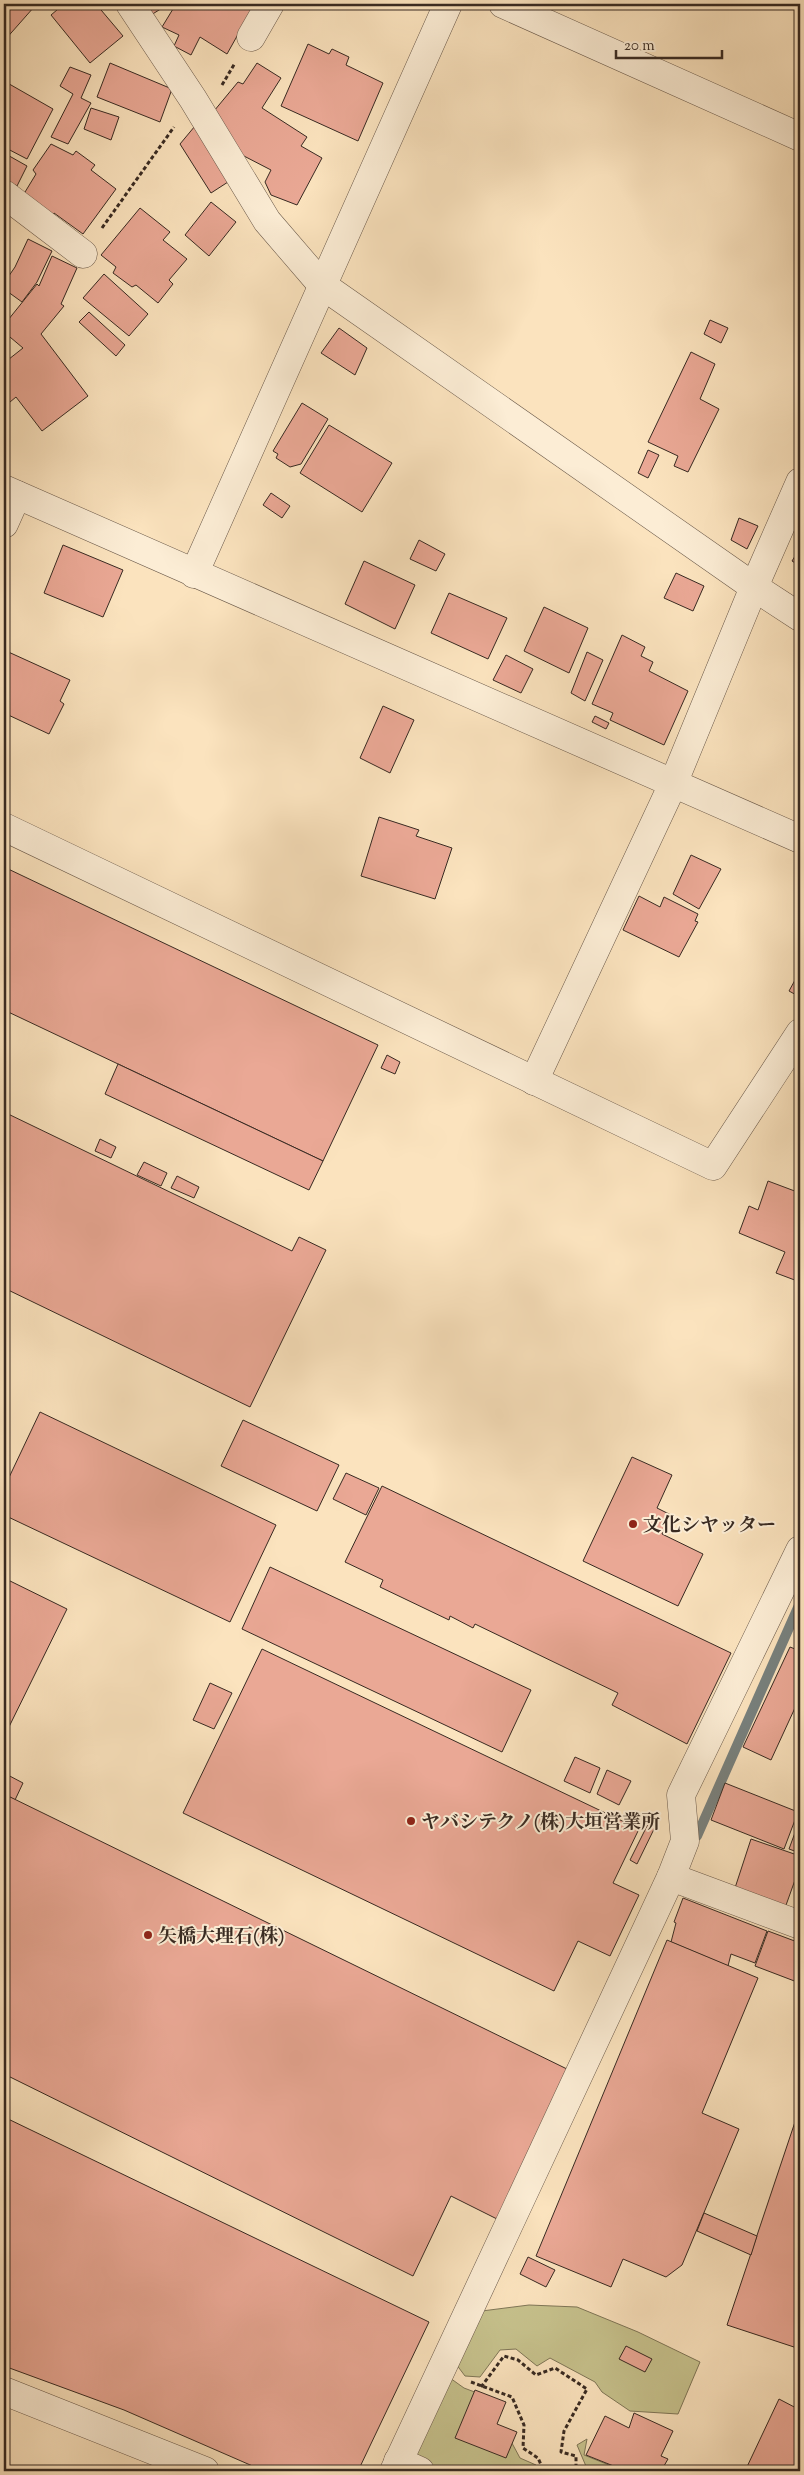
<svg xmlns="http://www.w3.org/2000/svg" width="804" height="2475" font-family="'Sorts Mill Goudy','Noto Serif JP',serif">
<rect width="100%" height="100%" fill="#fbe3be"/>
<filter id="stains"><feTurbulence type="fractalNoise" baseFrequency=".004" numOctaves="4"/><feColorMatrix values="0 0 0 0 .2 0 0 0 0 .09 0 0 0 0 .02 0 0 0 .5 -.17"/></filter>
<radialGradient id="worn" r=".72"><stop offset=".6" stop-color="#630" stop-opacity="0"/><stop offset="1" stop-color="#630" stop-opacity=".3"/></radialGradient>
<g fill="#c6c18c" stroke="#7f7657">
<path d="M529 2305 577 2307 638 2332 700 2362 678 2414 630 2411 602 2392 595 2382 550 2358 537 2366 516 2349 500 2350 480 2377 465 2376 453 2360 474 2312Z"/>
<path d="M450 2378 464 2388 488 2397 489 2426 506 2432 520 2458 536 2465 533 2471H434L413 2461Z"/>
<path d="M587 2439 584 2455 624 2471H588L577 2445Z"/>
</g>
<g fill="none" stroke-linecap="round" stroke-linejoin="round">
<path stroke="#78817e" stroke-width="10" d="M697 1836 800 1603"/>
</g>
<g fill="#eaa895" stroke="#382a22">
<path d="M4 4H30L34 7 4 41Z"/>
<path d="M64 4H96L123 36 90 63 51 15Z"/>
<path d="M144 4H166L167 5 151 15Z"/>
<path d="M176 4H255L227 54 200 37 191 55 174 46 179 35 162 27Z"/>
<path d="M308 44 329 54 332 49 349 57 346 65 383 83 358 141 281 106Z"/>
<path d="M110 63 172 89 160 122 97 97Z"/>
<path d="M257 63 281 78 262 108 307 137 301 146 322 158 297 205 271 195 265 182 271 170 242 155 214 111 238 82 243 84Z"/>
<path d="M70 67 91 75 81 98 91 103 68 144 51 137 73 94 60 86Z"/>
<path d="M4 81 53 109 27 159 4 147Z"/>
<path d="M91 108 119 117 111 140 84 129Z"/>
<path d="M195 126 228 182 211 193 180 144Z"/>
<path d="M51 144 73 155 76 151 95 165 91 170 116 189 83 234 54 213 50 219 22 197 36 174 33 170Z"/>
<path d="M4 153 27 166 17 186 4 179Z"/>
<path d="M211 202 236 222 209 256 185 235Z"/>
<path d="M140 208 170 232 163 240 187 259 169 280 173 284 158 303 136 285 132 287 113 273 116 267 101 255Z"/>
<path d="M28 239 52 251 37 282 22 302 4 289V283L15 267Z"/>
<path d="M52 256 77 268 61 304 64 306 41 334 88 396 42 431 16 397 10 402 4 393V363L23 348 4 332V325L37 284 39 286Z"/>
<path d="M104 274 148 314 129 336 83 298Z"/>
<path d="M89 312 125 345 116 356 79 322Z"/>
<path d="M710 320 728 328 721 343 704 334Z"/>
<path d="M339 328 367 348 355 375 321 353Z"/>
<path d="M691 352 715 364 700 399 719 409 688 472 674 466 678 456 648 442Z"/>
<path d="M302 403 328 419 301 464 290 467 276 458 278 454 273 451Z"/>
<path d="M329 425 392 463 362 512 300 473Z"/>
<path d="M648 450 659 455 648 478 638 473Z"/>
<path d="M271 493 290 506 282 518 263 505Z"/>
<path d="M739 518 758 526 747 549 731 540Z"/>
<path d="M419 540 445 554 436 571 410 559Z"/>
<path d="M63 545 123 570 103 617 44 593Z"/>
<path d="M800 548V566L792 561Z"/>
<path d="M364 561 415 585 395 629 345 604Z"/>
<path d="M676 573 704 586 693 611 664 598Z"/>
<path d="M449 593 507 618 488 659 431 633Z"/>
<path d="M544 607 588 628 569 673 524 651Z"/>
<path d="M622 635 645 647 641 656 653 662 649 671 688 691 664 745 610 720 613 713 592 704Z"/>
<path d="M4 650 70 680 60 701 64 704 49 734 4 713Z"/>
<path d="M587 652 603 660 585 701 571 693Z"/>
<path d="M506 655 533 669 521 693 493 680Z"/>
<path d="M383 706 414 720 390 773 360 758Z"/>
<path d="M595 716 609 723 606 729 592 722Z"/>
<path d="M379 817 419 830 416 836 452 848 435 899 361 876Z"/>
<path d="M691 855 721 869 699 909 673 894Z"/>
<path d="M4 867 378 1045 323 1161 4 1010Z"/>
<path d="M639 896 660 907 664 897 698 914 695 921 698 922 679 957 623 930Z"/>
<path d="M800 971V997L789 991Z"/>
<path d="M387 1055 400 1062 395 1074 381 1068Z"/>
<path d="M118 1064 323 1161 309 1190 105 1094Z"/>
<path d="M4 1112 292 1251 299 1237 326 1250 250 1407 4 1288Z"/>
<path d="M100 1139 116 1147 111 1158 95 1151Z"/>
<path d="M144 1162 167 1173 161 1186 137 1175Z"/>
<path d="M177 1176 199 1187 194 1198 171 1188Z"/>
<path d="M768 1181 800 1193V1282L776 1273 785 1252 739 1233 749 1206 758 1210Z"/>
<path d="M40 1412 276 1525 230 1622 4 1515V1488Z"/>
<path d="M243 1420 339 1465 317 1511 221 1466Z"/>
<path d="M632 1457 672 1475 657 1508 671 1515 662 1534 703 1554 678 1606 583 1561Z"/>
<path d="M346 1473 379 1488 366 1515 333 1499Z"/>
<path d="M382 1486 731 1653 687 1744 612 1705 618 1693 475 1624 473 1628 450 1616 449 1620 380 1587 383 1580 345 1562Z"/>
<path d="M270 1567 531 1690 502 1752 242 1629Z"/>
<path d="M4 1578 67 1609 4 1737Z"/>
<path d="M790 1647 800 1651V1697L771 1760 743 1747Z"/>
<path d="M262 1649 639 1829 613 1883 639 1895 610 1956 578 1941 554 1991 183 1813Z"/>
<path d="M210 1683 232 1693 214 1729 193 1720Z"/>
<path d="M575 1757 600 1768 590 1793 564 1781Z"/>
<path d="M607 1770 631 1781 619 1805 597 1794Z"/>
<path d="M4 1773 23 1783 15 1800 4 1794Z"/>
<path d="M725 1783 798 1812 784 1849 711 1820Z"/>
<path d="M4 1794 569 2070 497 2219 451 2196 413 2276 4 2074Z"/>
<path d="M800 1819V1853L789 1849Z"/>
<path d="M650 1820 656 1825 637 1864 630 1860Z"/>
<path d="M751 1839 800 1856V1866L785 1908 734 1891Z"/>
<path d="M683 1898 767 1931 755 1963 731 1954 728 1966 671 1942 676 1923 674 1922Z"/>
<path d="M768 1931 800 1943V1974L797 1982 755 1966Z"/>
<path d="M667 1940 758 1978 702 2113 739 2129 682 2265 666 2277 623 2259 611 2287 536 2256Z"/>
<path d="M800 2107V2349L727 2325Z"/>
<path d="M4 2117 429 2322 358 2471H264L124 2410 4 2366Z"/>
<path d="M704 2213 757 2236 751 2255 697 2231Z"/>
<path d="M528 2257 555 2270 546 2287 520 2274Z"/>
<path d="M626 2346 652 2359 645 2372 619 2359Z"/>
<path d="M475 2390 506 2402 497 2424 517 2432 506 2458 455 2438Z"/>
<path d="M779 2399 800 2410V2465L797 2471H745Z"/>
<path d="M634 2413 673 2431 661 2456 668 2459 661 2471H626L586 2455 605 2416 629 2428Z"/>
</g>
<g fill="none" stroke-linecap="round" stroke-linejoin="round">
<defs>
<g id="minor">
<path d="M130 4 193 99 267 221 322 285 754 587 800 617"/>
<path d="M503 4 800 137"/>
<path d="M251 37 270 4"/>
<path d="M4 194 83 254"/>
<path d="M4 489 800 839"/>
<path d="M4 524 17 495"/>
<path d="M194 574 448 4"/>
<path d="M4 827 713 1166 800 1033"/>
<path d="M534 1081 673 784 754 587 800 482"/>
<path d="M671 1877 800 1925"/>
<path d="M4 2391 205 2471"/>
<path d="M398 2461 420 2471"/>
<path d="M394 2471 671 1877 685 1841 681 1795 800 1550"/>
</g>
</defs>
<use href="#minor" stroke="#695849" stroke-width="29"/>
<g stroke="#382a22" stroke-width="3" stroke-dasharray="4 2.5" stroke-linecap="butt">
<path d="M222 85 235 63"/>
<path d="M102 228 174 127"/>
<path d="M471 2382 512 2397 524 2425 523 2448 538 2458 543 2469 542 2471"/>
<path d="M481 2387 504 2356 518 2360 536 2375 555 2368 587 2389 564 2431 561 2452 576 2456V2469L574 2471"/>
</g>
<use href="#minor" stroke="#fcedd5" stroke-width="28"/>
</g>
<g fill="#8f2418" stroke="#fcedd5" stroke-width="2">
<circle cx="633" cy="1524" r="5"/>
<circle cx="411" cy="1821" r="5"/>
<circle cx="148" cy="1935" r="5"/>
</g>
<g text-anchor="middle" stroke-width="4" stroke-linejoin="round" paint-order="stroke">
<g font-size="19" font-weight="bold" fill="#382a22" stroke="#fcedd5" text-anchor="start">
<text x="643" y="1531">文化シヤッター</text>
<text x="421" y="1828">ヤバシテクノ(株)大垣営業所</text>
<text x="158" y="1942">矢橋大理石(株)</text>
</g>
</g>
<rect width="804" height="2475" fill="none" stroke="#fbe3be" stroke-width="20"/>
<rect x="5" y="5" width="794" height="2465" fill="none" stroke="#382a22" stroke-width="2.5"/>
<rect x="10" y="10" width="784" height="2455" fill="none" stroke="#382a22"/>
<path d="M616 50v8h106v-8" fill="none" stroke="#382a22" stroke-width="2.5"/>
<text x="624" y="50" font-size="15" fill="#382a22" stroke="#fcedd5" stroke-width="4" paint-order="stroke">20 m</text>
<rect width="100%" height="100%" filter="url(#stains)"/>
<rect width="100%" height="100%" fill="url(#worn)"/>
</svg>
